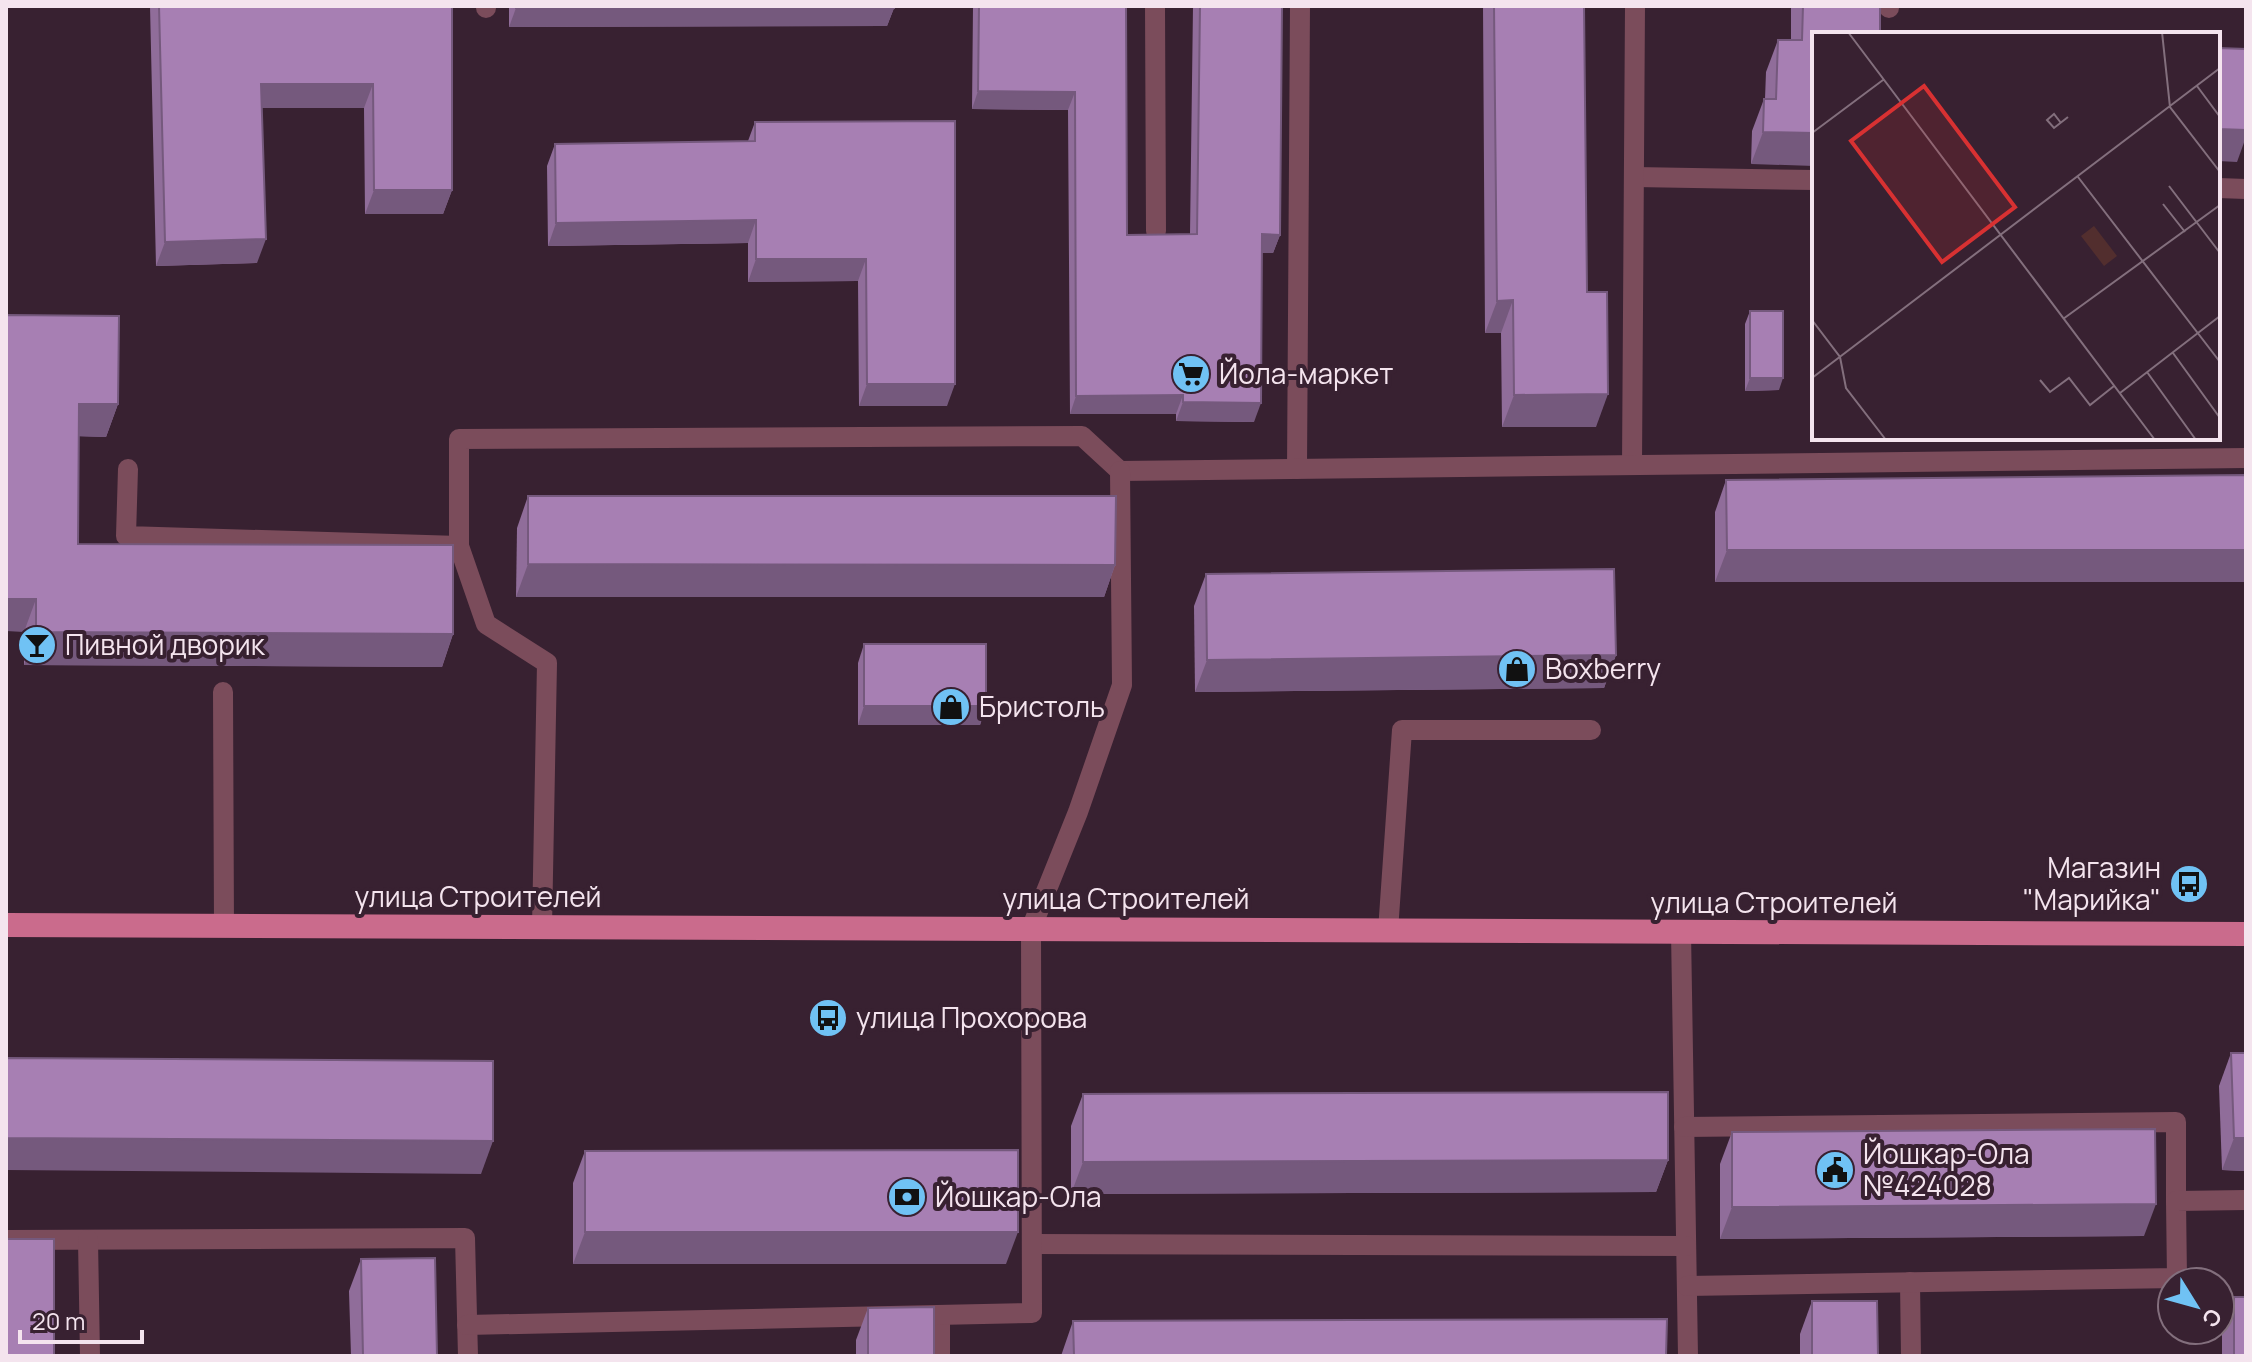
<svg xmlns="http://www.w3.org/2000/svg" width="2252" height="1362" font-family="Manrope,sans-serif">
<rect width="100%" height="100%" fill="#382131"/>
<g fill="none" stroke-linecap="round" stroke-linejoin="round">
<g stroke="#7b4c5b" stroke-width="20">
<path d="M486 6V8"/>
<path d="M1155 6 1156 231"/>
<path d="M1889 8V6"/>
<path d="M1635 177 1814 180"/>
<path d="M2218 188 2246 189"/>
<path d="M1632 465 1635 6"/>
<path d="M128 469 126 536 459 546"/>
<path d="M1297 469 1300 6"/>
<path d="M223 692 224 926"/>
<path d="M542 927 547 663 486 624 459 546V439L1082 436 1120 471 2246 458"/>
<path d="M1388 931 1402 730H1591"/>
<path d="M1681 932 1688 1356"/>
<path d="M1684 1127 2176 1122V1201"/>
<path d="M6 1240 465 1238 468 1356"/>
<path d="M88 1240 90 1356"/>
<path d="M1032 1244 1686 1246"/>
<path d="M1910 1282 1911 1356"/>
<path d="M1687 1286 2177 1278 2176 1201 2246 1200"/>
<path d="M940 1315V1356"/>
<path d="M467 1325 1032 1313 1031 929 1078 812 1122 685 1120 471"/>
</g>
<path stroke="#ca6b8c" stroke-width="24" d="M6 925 2246 934"/>
</g>
<g fill="#906d9a">
<path d="M150 6H452V190L443 214H365L364 108H262L257 263 156 266Z"/>
<path d="M509 6H894V8L887 26 509 27Z"/>
<path d="M973 6H1126L1127 235 1190 234 1193 6H1282L1280 235 1273 253H1262L1254 422 1176 421V414H1070L1068 110 972 109Z"/>
<path d="M1483 6H1584L1587 292 1596 427H1502L1501 333H1485Z"/>
<path d="M1791 6H1880L1751 164 1752 131 1764 99H1765L1766 72 1778 40H1791Z"/>
<path d="M955 121 947 406H859L858 281 748 282V243L548 246 547 166 555 144 748 141 755 122Z"/>
<path d="M1750 311 1779 390 1745 391V324Z"/>
<path d="M6 315 118 404 106 437 79 436 78 544 453 634 442 667 24 665V632Z"/>
<path d="M2246 475V582H1715V512L1726 480Z"/>
<path d="M528 496 1115 565 1104 597H516L517 528Z"/>
<path d="M1206 574 1616 655 1604 688 1195 692 1194 606Z"/>
<path d="M864 644 986 706 980 725H858V663Z"/>
<path d="M2231 1053H2246V1171L2222 1170 2219 1086Z"/>
<path d="M1083 1094 1668 1160 1656 1192 1071 1194V1126Z"/>
<path d="M1732 1132 2144 1236 1720 1239V1164Z"/>
<path d="M585 1151 1006 1264H573V1183Z"/>
<path d="M361 1259 437 1356H351L349 1291Z"/>
<path d="M2234 1297 2246 1356H2222V1329Z"/>
<path d="M1812 1301 1878 1356H1800V1334Z"/>
<path d="M868 1308 934 1356H856V1340Z"/>
<path d="M1073 1321 1666 1356H1061Z"/>
</g>
<g fill="#75597d">
<path d="M516 8H894L887 26 509 27Z"/>
<path d="M261 84H373L364 108H253Z"/>
<path d="M978 91 1075 92 1068 110 972 109Z"/>
<path d="M2218 129 2246 130V137L2237 162 2218 161Z"/>
<path d="M1763 132 1814 133V166L1751 164Z"/>
<path d="M374 190H452L443 214H365Z"/>
<path d="M756 220 748 243 548 246 556 223Z"/>
<path d="M1262 234 1280 235 1273 253H1256Z"/>
<path d="M266 239 257 263 156 266 165 242Z"/>
<path d="M756 259H866L858 281 748 282Z"/>
<path d="M1513 300 1501 333H1485L1497 301Z"/>
<path d="M1750 378H1783L1779 390 1745 391Z"/>
<path d="M867 384H955L947 406H859Z"/>
<path d="M1608 394 1596 427H1502L1514 395Z"/>
<path d="M1183 395 1176 414H1070L1076 396Z"/>
<path d="M1183 402 1261 403 1254 422 1176 421Z"/>
<path d="M79 404H118L106 437 67 436Z"/>
<path d="M1727 550H2246V582H1715Z"/>
<path d="M528 564 1115 565 1104 597H516Z"/>
<path d="M6 599H36L24 632 6 631Z"/>
<path d="M36 632 453 634 442 667 24 665Z"/>
<path d="M1616 655 1604 688 1195 692 1207 660Z"/>
<path d="M864 706H986L980 725H858Z"/>
<path d="M6 1138 493 1141 481 1174 6 1170Z"/>
<path d="M2234 1138H2246V1171L2222 1170Z"/>
<path d="M1668 1160 1656 1192 1071 1194 1083 1162Z"/>
<path d="M2156 1204 2144 1236 1720 1239 1732 1207Z"/>
<path d="M585 1232H1018L1006 1264H573Z"/>
</g>
<g fill="#a77fb3" stroke="#75597d" stroke-width="2">
<path d="M159 6H452V190H374L373 84H261L266 239 165 242Z"/>
<rect x="516" y="6" width="378" height="2"/>
<path d="M979 6H1126L1127 235 1197 234 1200 6H1282L1280 235 1262 234 1261 403 1183 402V395L1076 396 1075 92 978 91Z"/>
<path d="M1494 6H1584L1587 292H1607L1608 394 1514 395 1513 300 1497 301Z"/>
<path d="M1803 6H1880V34H1814V133L1763 132 1764 99H1776L1778 40H1802Z"/>
<path d="M2218 48 2246 49V130L2218 129Z"/>
<path d="M955 121V384H867L866 259H756V220L556 223 555 144 755 141V122Z"/>
<rect x="1750" y="311" width="33" height="67"/>
<path d="M6 315 119 316 118 404H79L78 544 453 545V634L36 632V599H6Z"/>
<path d="M2246 475V550H1727L1726 480Z"/>
<path d="M528 496H1116L1115 565 528 564Z"/>
<path d="M1614 569 1616 655 1207 660 1206 574Z"/>
<rect x="864" y="644" width="122" height="62"/>
<path d="M2231 1053H2246V1138H2234Z"/>
<path d="M6 1058 493 1061V1141L6 1138Z"/>
<path d="M1668 1092V1160L1083 1162V1094Z"/>
<path d="M2155 1129 2156 1204 1732 1207V1132Z"/>
<path d="M1018 1150V1232H585V1151Z"/>
<rect x="6" y="1239" width="48" height="117"/>
<path d="M435 1258 437 1356H363L361 1259Z"/>
<rect x="2234" y="1297" width="12" height="59"/>
<path d="M1812 1301H1877L1878 1356H1812Z"/>
<path d="M934 1307V1356H868V1308Z"/>
<path d="M1667 1319 1666 1356H1074L1073 1321Z"/>
</g>
<defs>
<symbol id="supermarket-disc" viewBox="-11 -11 22 22"><circle r="9.5" fill="#70c2f4" stroke="#382131"/><path d="M-6-5.5h2.5l.6 2H6L4.5 2H-2.5L-4.4-4H-6ZM-1.5 3.2a1.3 1.3 0 1 0 .1 0ZM3 3.2a1.3 1.3 0 1 0 .1 0Z" fill="#111"/></symbol>
<symbol id="bar-disc" viewBox="-11 -11 22 22"><circle r="9.5" fill="#70c2f4" stroke="#382131"/><path d="M-6-5H6L.8 .8V4.5H3.5V6h-7V4.5H-.8V.8Z" fill="#111"/></symbol>
<symbol id="shop-disc" viewBox="-11 -11 22 22"><circle r="9.5" fill="#70c2f4" stroke="#382131"/><path d="M-5-2.5h2.3a2.7 3.5 0 0 1 5.4 0H5L5.5 6h-11ZM-1.5-2.5h3a1.5 2.3 0 0 0-3 0Z" fill="#111"/></symbol>
<symbol id="bus-disc" viewBox="-11 -11 22 22"><circle r="9.5" fill="#70c2f4" stroke="#382131"/><path d="M-5-6H5V4H4V6H2V4H-2V6H-4V4H-5ZM-3.5-4V0h7V-4ZM-3.5 1.2v1.5H-2V1.2ZM2 1.2v1.5H3.5V1.2Z" fill="#111"/></symbol>
<symbol id="civic-disc" viewBox="-11 -11 22 22"><circle r="9.5" fill="#70c2f4" stroke="#382131"/><path d="M-.6-6.5H3V-4.5H.6V-3L4-1V1h2V6H-6V1h2V-1L-.6-3ZM-1.2 2.5V6h2.4V2.5Z" fill="#111"/></symbol>
<symbol id="bank-disc" viewBox="-11 -11 22 22"><circle r="9.5" fill="#70c2f4" stroke="#382131"/><path d="M-6-4H6V4H-6ZM0-2.3a2.3 2.3 0 1 0 0 4.6a2.3 2.3 0 1 0 0-4.6Z" fill="#111"/></symbol>
</defs>
<g fill-rule="evenodd">
<use href="#supermarket-disc" x="1169" y="352" width="44" height="44"/>
<use href="#bar-disc" x="15" y="623" width="44" height="44"/>
<use href="#shop-disc" x="1495" y="647" width="44" height="44"/>
<use href="#shop-disc" x="929" y="685" width="44" height="44"/>
<use href="#bus-disc" x="2167" y="862" width="44" height="44"/>
<use href="#bus-disc" x="806" y="996" width="44" height="44"/>
<use href="#civic-disc" x="1813" y="1148" width="44" height="44"/>
<use href="#bank-disc" x="885" y="1175" width="44" height="44"/>
</g>
<g text-anchor="middle" stroke-width="8" stroke-linejoin="round" paint-order="stroke">
<g font-size="28" fill="#f4e4ee" stroke="#382131" text-anchor="start">
<text x="1219" y="384">Йола-маркет</text>
<text x="65" y="655">Пивной дворик</text>
<text x="1545" y="679">Boxberry</text>
<text x="979" y="717">Бристоль</text>
<text x="2161" y="878" text-anchor="end">Магазин<tspan x="2161" dy="32">"Марийка"</tspan></text>
<text x="856" y="1028">улица Прохорова</text>
<text x="1863" y="1164">Йошкар-Ола<tspan x="1863" dy="32">№424028</tspan></text>
<text x="935" y="1207">Йошкар-Ола</text>
</g>
<g font-size="28" fill="#f4e4ee" stroke="#382131">
<text x="478" y="907">улица Строителей</text>
<text x="1126" y="909">улица Строителей</text>
<text x="1774" y="913">улица Строителей</text>
</g>
</g>
<g transform="translate(1812 32)">
<rect width="408" height="408" fill="#382131"/>
<path d="M282 194 305 224 292 234 269 204Z" fill="#522e2e"/>
<path fill="none" stroke="#836f7d" stroke-width="2" d="M36 0 343 408M350 0 358 75 408 140M385 54 408 85M249 91 242 82 235 88 242 96 256 85M0 101 71 48M266 145 408 330M357 154 408 221M351 172 373 200M251 287 408 173M0 288 28 325 34 356 74 408M361 321 408 386M335 340 384 408M0 346 408 36M228 348 238 360 257 346 278 373 302 354M308 361 408 284"/>
<path fill="#d83132" fill-opacity="0.15" stroke="#d83132" stroke-width="4" d="M112 54 203 175 130 230 39 109Z"/>
<rect width="408" height="408" fill="none" stroke="#f4e4ee" stroke-width="4"/>
</g>
<rect width="2252" height="1362" fill="none" stroke="#f4e4ee" stroke-width="16"/>
<g transform="translate(2196 1306) rotate(127)"><circle r="38" fill="#382131" stroke="#836f7d" stroke-width="2"/>
<path d="M0-6L14 30L0 20L-14 30Z" fill="#70c2f4"/>
<text y="-12" font-size="22" font-weight="bold" text-anchor="middle" fill="#f4e4ee">С</text>
</g>
<path d="M20 1330v12h122v-12" fill="none" stroke="#f4e4ee" stroke-width="4"/>
<text x="32" y="1330" font-size="24" fill="#f4e4ee" stroke="#382131" stroke-width="6" paint-order="stroke">20 m</text>
</svg>
